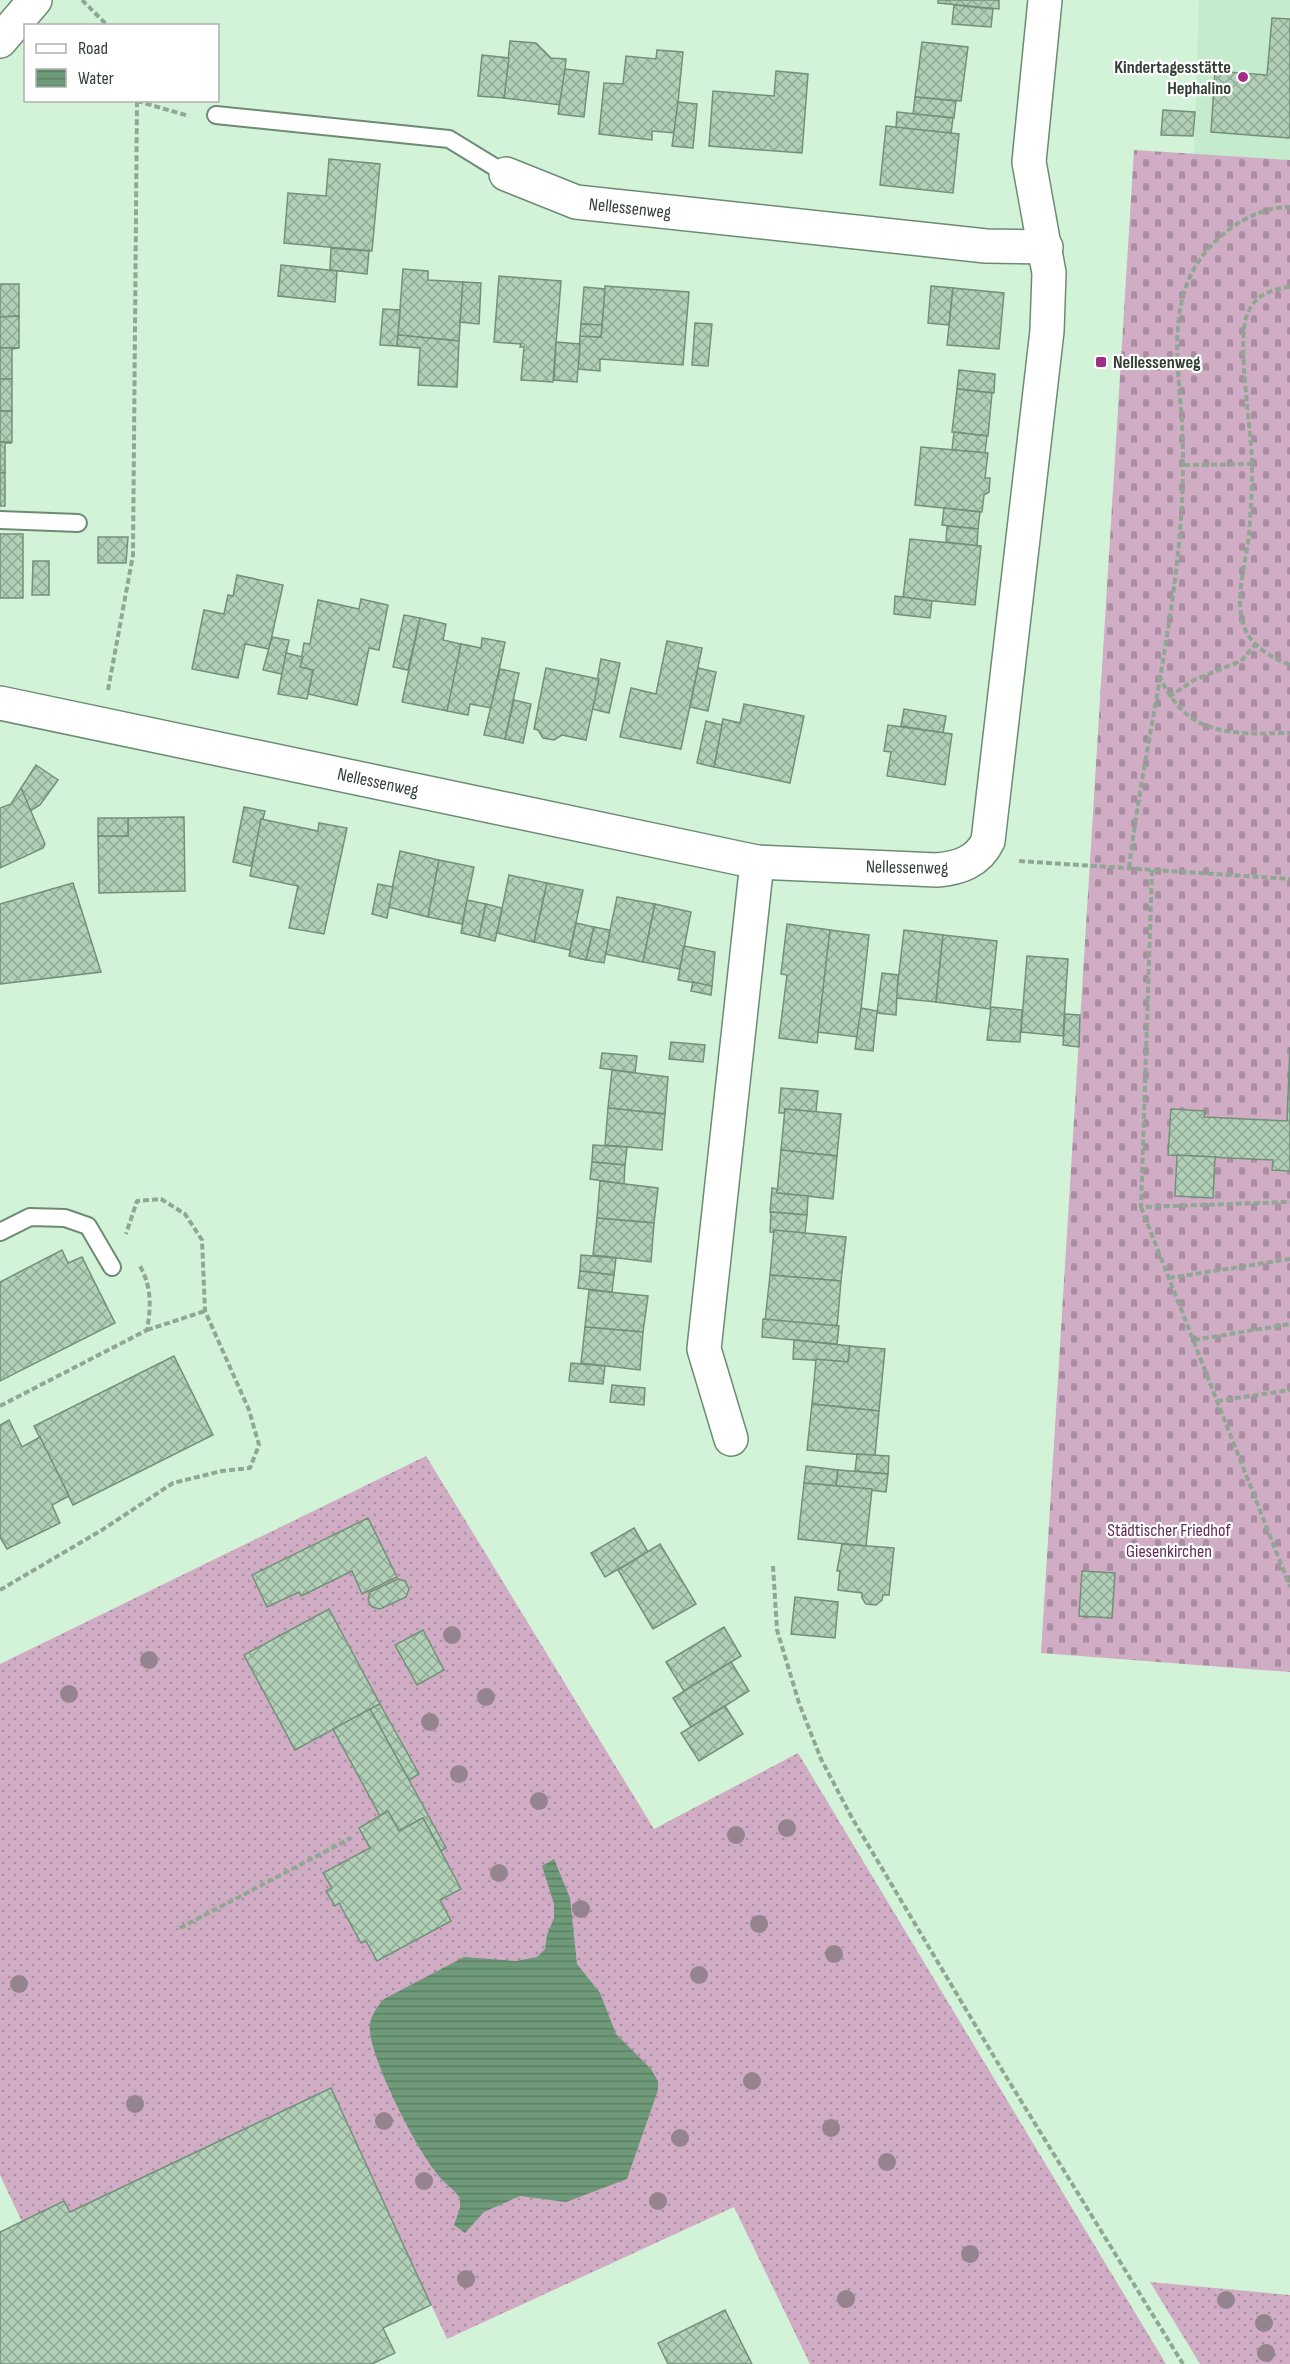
<svg xmlns="http://www.w3.org/2000/svg" width="1290" height="2364" font-family="'Sofia Sans Condensed',sans-serif">
<defs>
<pattern id="grass-dots" width="8" height="8" patternUnits="userSpaceOnUse" patternTransform="scale(1.5)"><rect width="8" height="8" fill="#d0acc5"/><path d="M2 2h.1M6 6h.1" fill="none" stroke="#a98da1" stroke-width="1.8" stroke-linecap="round"/></pattern>
<pattern id="cemetery-stones" width="16" height="16" patternUnits="userSpaceOnUse" patternTransform="scale(1.5)"><rect width="16" height="16" fill="#d0acc5"/><path d="M2 7V4a2 2 0 0 1 4 0v3zM10 15v-3a2 2 0 0 1 4 0v3z" fill="#a98da1"/></pattern>
<pattern id="water-rules" width="6" height="5" patternUnits="userSpaceOnUse" patternTransform="scale(1.5)"><rect width="6" height="5" fill="#6e9a79"/><path d="M0 2.5h6" fill="none" stroke="#5b7f64"/></pattern>
<pattern id="building-cross-hatch" width="8" height="8" patternUnits="userSpaceOnUse" patternTransform="scale(1.5)"><rect width="8" height="8" fill="#b1d0b7"/><path d="M0 0l8 8M0 8l8-8" fill="none" stroke="#91aa96"/></pattern>
</defs>
<rect width="100%" height="100%" fill="#d3f3d9"/>
<path fill="#c4ebcc" d="M1199 0H1290V160L1194 154Z"/>
<g fill="url(#grass-dots)">
<path d="M426 1456 654 1829 798 1753 1166 2364H810L734 2207 447 2339 331 2088 70 2212 64 2201 22 2222 0 2175V1664Z"/>
<path d="M1150 2282 1290 2295V2364H1200Z"/>
</g>
<path fill="url(#cemetery-stones)" d="M1134 150 1290 160V1672L1041 1653Z"/>
<path fill="url(#water-rules)" d="M554 1859 570 1898 577 1964 600 1993 616 2034 651 2069 658 2081V2090L627 2179 566 2202 520 2196 484 2212 465 2233 454 2225 460 2208V2198C453 2188 442 2182 435 2171 415 2146 373 2063 370 2032 368 2019 376 2008 384 1999L464 1957 516 1961 537 1957 545 1949 547 1935 554 1918V1904L542 1866Z"/>
<g fill="url(#building-cross-hatch)" stroke="#739179" stroke-width="1.5">
<path d="M938 0H999V9L938 3Z"/>
<path d="M954 5 993 9 991 27 952 24Z"/>
<path d="M1272 18 1290 19V138L1211 132 1215 71 1267 75Z"/>
<path d="M510 41 536 43 551 58 566 59 561 105 504 98Z"/>
<path d="M922 42 968 47 961 101 915 97Z"/>
<path d="M657 50 683 52 675 133 652 131V140L599 134 604 83 623 84 626 56 656 59Z"/>
<path d="M482 55 509 58 504 98 478 96Z"/>
<path d="M565 69 589 72 584 117 558 114Z"/>
<path d="M776 71 808 74 802 153 709 146 713 91 774 96Z"/>
<path d="M915 97 956 101 954 118 913 114Z"/>
<path d="M678 102 697 104 693 148 672 146Z"/>
<path d="M1163 110 1195 112 1193 136 1161 135Z"/>
<path d="M897 112 953 118 951 134 896 128Z"/>
<path d="M886 126 959 134 953 193 880 185Z"/>
<path d="M329 159 380 164 372 251 284 243 288 193 326 196Z"/>
<path d="M331 248 369 251 367 274 330 270Z"/>
<path d="M281 265 337 271 335 302 278 296Z"/>
<path d="M403 269 428 271V280L463 282 459 341 398 335Z"/>
<path d="M499 276 561 281 553 382 521 380 524 347H520L521 344 494 342Z"/>
<path d="M463 282 481 283 479 324 460 322Z"/>
<path d="M0 284H19V316L0 317Z"/>
<path d="M605 286 689 292 683 365 600 359V371L578 369 580 336 601 337Z"/>
<path d="M931 286 953 288 949 325 928 323Z"/>
<path d="M584 287 605 289 602 325 581 324Z"/>
<path d="M953 288 1004 293 999 349 947 345Z"/>
<path d="M383 309 400 310 397 346 380 345Z"/>
<path d="M19 316V348H0V317Z"/>
<path d="M695 323 712 324 708 366 692 365Z"/>
<path d="M581 324 602 325 601 337 580 336Z"/>
<path d="M398 335 459 341 457 387 418 385 420 348 397 346Z"/>
<path d="M556 342 580 344 577 382 554 380Z"/>
<path d="M0 348H19L12 349V379H0Z"/>
<path d="M959 370 995 374 994 393 957 389Z"/>
<rect x="0" y="379" width="12" height="32"/>
<path d="M957 389 992 393 988 436 952 432Z"/>
<rect x="0" y="411" width="12" height="31"/>
<path d="M954 432 987 436 985 453 952 450Z"/>
<path d="M0 442 12 443H5V473H0Z"/>
<path d="M921 447 988 453 985 478H990L989 492 984 495 982 512 915 505Z"/>
<rect x="0" y="473" width="5" height="33"/>
<path d="M944 508 980 512 978 529 942 525Z"/>
<path d="M947 526 978 529 977 546 946 542Z"/>
<rect x="0" y="534" width="23" height="64"/>
<path d="M98 537H128L126 563H98Z"/>
<path d="M910 539 981 546 975 605 903 598Z"/>
<path d="M33 561H49V595H32Z"/>
<path d="M237 575 283 585 269 649 245 644 238 678 192 669 204 610 224 614 228 595 233 596Z"/>
<path d="M895 596 932 601 930 618 894 614Z"/>
<path d="M361 599 388 605 379 650 369 648 357 705 308 694 313 670 300 667 304 643 310 644 318 600 359 609Z"/>
<path d="M404 615 420 618 408 670 393 667Z"/>
<path d="M420 618 446 624 443 640 461 644 448 711 402 702Z"/>
<path d="M272 637 289 640 282 674 263 670Z"/>
<path d="M482 638 505 642 491 708 470 704 468 715 447 711 461 644 481 648Z"/>
<path d="M667 641 702 648 681 749 620 737 631 688 656 694Z"/>
<path d="M286 653 303 657 300 667 313 670 307 699 278 694Z"/>
<path d="M601 659 620 663 609 713 592 709Z"/>
<path d="M546 668 599 679 586 740 562 735 554 740 543 738 538 730 534 729Z"/>
<path d="M698 668 716 672 708 711 690 707Z"/>
<path d="M500 669 519 673 505 739 484 735Z"/>
<path d="M514 700 531 704 523 743 505 739Z"/>
<path d="M744 704 804 716 790 783 714 767 723 719 740 723Z"/>
<path d="M904 709 946 716 943 733 901 726Z"/>
<path d="M706 721 722 725 714 767 697 763Z"/>
<path d="M888 725 952 734 945 785 887 776 891 752 884 751Z"/>
<path d="M36 765 58 780 40 805 30 811 21 788Z"/>
<path d="M21 788 45 844 43 848 0 868V808L11 804Z"/>
<path d="M244 807 265 811 251 866 233 862Z"/>
<path d="M184 817 185 891 99 893 98 836H128V818Z"/>
<rect x="98" y="818" width="30" height="18"/>
<path d="M261 819 318 831 319 823 347 828 324 934 289 928 298 886 250 876Z"/>
<path d="M400 851 439 860 428 917 388 907Z"/>
<path d="M439 860 474 867 462 924 428 917Z"/>
<path d="M509 875 547 883 534 942 497 933Z"/>
<path d="M73 883 101 972 0 984V904Z"/>
<path d="M547 883 583 890 570 950 534 942Z"/>
<path d="M378 884 393 887 387 918 372 914Z"/>
<path d="M617 897 655 904 643 962 605 954Z"/>
<path d="M467 900 486 904 479 937 461 933Z"/>
<path d="M486 904 502 908 495 941 479 937Z"/>
<path d="M655 904 691 912 680 969 643 962Z"/>
<path d="M576 923 594 927 586 960 569 956Z"/>
<path d="M787 924 830 930 817 1043 779 1038 787 975 781 974Z"/>
<path d="M594 927 610 930 604 963 586 960Z"/>
<path d="M830 930 869 935 858 1037 818 1032Z"/>
<path d="M904 930 943 935 936 1002 896 998Z"/>
<path d="M943 935 997 941 990 1009 936 1002Z"/>
<path d="M684 946 715 952 712 986 678 980Z"/>
<path d="M1027 956 1068 959 1063 1036 1021 1032Z"/>
<path d="M882 973 898 975 896 1015 877 1013Z"/>
<path d="M693 982 712 986 711 995 691 991Z"/>
<path d="M991 1007 1022 1010 1020 1042 987 1040Z"/>
<path d="M861 1008 877 1011 873 1051 855 1049Z"/>
<path d="M1065 1014 1080 1015 1079 1047 1063 1045Z"/>
<path d="M671 1042 705 1045 703 1062 669 1059Z"/>
<path d="M1290 1047V1171L1272 1170 1273 1160 1168 1155 1171 1109 1205 1111 1204 1117 1287 1121Z"/>
<path d="M602 1053 637 1056 635 1073 600 1068Z"/>
<path d="M612 1070 668 1077 665 1114 608 1108Z"/>
<path d="M781 1088 818 1091 816 1112 785 1109V1113H779Z"/>
<path d="M608 1108 665 1114 662 1150 605 1145Z"/>
<path d="M785 1109 841 1114 837 1156 781 1150Z"/>
<path d="M593 1145 627 1147 625 1165 592 1162Z"/>
<path d="M781 1150 837 1156 833 1199 777 1193Z"/>
<path d="M1177 1155 1215 1157 1213 1198 1175 1196Z"/>
<path d="M592 1162 625 1165 624 1184 590 1179Z"/>
<path d="M600 1181 658 1188 654 1223 597 1218Z"/>
<path d="M772 1188 777 1189V1193L808 1196 807 1215 770 1212Z"/>
<path d="M771 1212 807 1215 805 1233 770 1232Z"/>
<path d="M597 1218 654 1223 651 1262 593 1255Z"/>
<path d="M774 1230 846 1237 841 1281 770 1275Z"/>
<path d="M62 1250 68 1263 82 1257 115 1323 0 1381V1282Z"/>
<path d="M581 1255 616 1258 614 1275 580 1271Z"/>
<path d="M580 1271 614 1275 612 1292 578 1288Z"/>
<path d="M770 1275 841 1281 837 1328 765 1321Z"/>
<path d="M589 1290 648 1296 643 1332 585 1327Z"/>
<path d="M763 1319 839 1326 837 1344 762 1337Z"/>
<path d="M585 1327 643 1332 640 1370 581 1363Z"/>
<path d="M794 1340 850 1346 848 1362 793 1359Z"/>
<path d="M850 1346 885 1349 879 1411 812 1404 816 1359 848 1362Z"/>
<path d="M174 1356 213 1435 73 1505 34 1426Z"/>
<path d="M571 1363 605 1366 603 1384 569 1381Z"/>
<path d="M612 1385 645 1388 644 1405 610 1402Z"/>
<path d="M812 1404 879 1411 875 1456 807 1450Z"/>
<path d="M9 1420 22 1447 40 1437 69 1496 52 1505 60 1523 7 1549 0 1537V1425Z"/>
<path d="M857 1454 889 1456 888 1474 855 1471Z"/>
<path d="M806 1466 838 1470 836 1486 804 1483Z"/>
<path d="M838 1470 888 1474 886 1492 836 1486Z"/>
<path d="M804 1483 872 1489 866 1546 798 1539Z"/>
<path d="M368 1518 397 1577 362 1594 352 1571 301 1596 299 1592 267 1607 252 1575Z"/>
<path d="M634 1528 648 1552 605 1577 591 1553Z"/>
<path d="M660 1544 696 1604 653 1629 618 1570Z"/>
<path d="M842 1544 894 1548 889 1595H883L882 1600 876 1605 866 1604 862 1598V1593L838 1590 840 1571H837Z"/>
<path d="M1082 1571 1115 1573 1112 1618 1079 1616Z"/>
<path d="M398 1579 405 1581 409 1589 406 1597 380 1609 372 1607 368 1600 370 1592Z"/>
<path d="M795 1597 838 1602 835 1638 791 1634Z"/>
<path d="M329 1609 380 1704 295 1750 244 1655Z"/>
<path d="M724 1627 741 1656 684 1691 666 1662Z"/>
<path d="M423 1630 444 1670 417 1685 395 1645Z"/>
<path d="M731 1662 749 1691 691 1727 673 1698Z"/>
<path d="M380 1704 419 1774 409 1780 370 1709Z"/>
<path d="M725 1706 743 1734 699 1761 681 1733Z"/>
<path d="M370 1709 409 1780 446 1848 441 1851 423 1818 399 1831 388 1811 380 1816 333 1729Z"/>
<path d="M388 1811 399 1831 423 1818 461 1889 440 1900 451 1921 377 1961 366 1941 361 1943 339 1903 335 1906 326 1891 332 1888 323 1873 370 1848 359 1828Z"/>
<path d="M331 2088 431 2305 383 2328 395 2353 372 2364H0V2232L64 2201 70 2212Z"/>
<path d="M725 2310 752 2364H668L658 2343Z"/>
</g>
<g fill="none" stroke-linecap="round" stroke-linejoin="round">
<defs>
<g id="lane">
<path d="M216 115 449 139 506 174"/>
<path d="M0 520 78 523"/>
<path d="M0 1232 30 1217 65 1218 88 1226 112 1267"/>
</g>
<g id="street">
<path d="M506 174 576 202 986 246 1046 247"/>
<path d="M0 703 757 862 937 870C959 868 978 862 988 841L1047 331 1049 273 1029 162 1045 0"/>
<path d="M731 1439 704 1349 757 862"/>
</g>
<path id="secondary" d="M0 41 35 0"/>
</defs>
<use href="#lane" stroke="#6d8b74" stroke-width="20"/>
<use href="#street" stroke="#6d8b74" stroke-width="36"/>
<use href="#secondary" stroke="#6d8b74" stroke-width="36"/>
<g stroke="#8fa793" stroke-width="4" stroke-dasharray="6 3" stroke-linecap="butt">
<path d="M82 0 108 26"/>
<path d="M137 101 189 116"/>
<path d="M1290 287C1270 289 1254 296 1247 315 1236 340 1252 432 1252 465 1252 488 1251 511 1249 534 1246 564 1233 600 1245 629 1252 647 1273 658 1290 665"/>
<path d="M1184 465 1252 464"/>
<path d="M1159 675C1187 738 1231 734 1290 733"/>
<path d="M108 690 133 555 137 100"/>
<path d="M1169 697 1194 680 1241 661 1255 645"/>
<path d="M1019 861 1290 879"/>
<path d="M1129 868C1147 721 1190 573 1182 424 1179 374 1168 313 1195 267 1214 235 1252 207 1290 207"/>
<path d="M1152 870 1141 1207 1290 1202"/>
<path d="M1141 1207 1290 1587"/>
<path d="M1169 1278 1290 1259"/>
<path d="M147 1330 205 1311"/>
<path d="M1194 1340 1290 1324"/>
<path d="M1217 1401 1290 1390"/>
<path d="M0 1406 147 1330C151 1306 152 1288 140 1266"/>
<path d="M773 1566 777 1630 799 1703 821 1759 852 1818 1002 2070 1183 2364"/>
<path d="M0 1590 102 1530 173 1483 222 1471 250 1468 259 1445 249 1410 205 1311 202 1240 185 1214 161 1199 137 1201 126 1234"/>
<path d="M180 1928 351 1838"/>
</g>
<use href="#lane" stroke="#fff" stroke-width="16"/>
<use href="#street" stroke="#fff" stroke-width="33"/>
<use href="#secondary" stroke="#fff" stroke-width="33"/>
</g>
<g fill="#958490">
<circle cx="452" cy="1635" r="9"/>
<circle cx="149" cy="1660" r="9"/>
<circle cx="69" cy="1694" r="9"/>
<circle cx="486" cy="1697" r="9"/>
<circle cx="430" cy="1722" r="9"/>
<circle cx="459" cy="1774" r="9"/>
<circle cx="539" cy="1801" r="9"/>
<circle cx="787" cy="1828" r="9"/>
<circle cx="736" cy="1835" r="9"/>
<circle cx="499" cy="1873" r="9"/>
<circle cx="581" cy="1909" r="9"/>
<circle cx="759" cy="1924" r="9"/>
<circle cx="834" cy="1954" r="9"/>
<circle cx="699" cy="1975" r="9"/>
<circle cx="19" cy="1984" r="9"/>
<circle cx="752" cy="2081" r="9"/>
<circle cx="135" cy="2104" r="9"/>
<circle cx="384" cy="2121" r="9"/>
<circle cx="831" cy="2128" r="9"/>
<circle cx="680" cy="2138" r="9"/>
<circle cx="887" cy="2162" r="9"/>
<circle cx="424" cy="2181" r="9"/>
<circle cx="658" cy="2201" r="9"/>
<circle cx="970" cy="2254" r="9"/>
<circle cx="466" cy="2279" r="9"/>
<circle cx="846" cy="2299" r="9"/>
<circle cx="1226" cy="2300" r="9"/>
<circle cx="1264" cy="2323" r="9"/>
<circle cx="1266" cy="2353" r="9"/>
</g>
<g fill="#a12d88" stroke="#fff" stroke-width="2">
<circle cx="1243" cy="77" r="6"/>
<rect x="1095" y="356" width="12" height="12" rx="3"/>
</g>
<g text-anchor="middle" stroke-width="4.5" stroke-linejoin="round" paint-order="stroke">
<g font-size="18" font-weight="bold" fill="#323f35" stroke="#fff" text-anchor="end">
<text x="1231" y="73">Kindertagesstätte<tspan x="1231" dy="21">Hephalino</tspan></text>
<text x="1113" y="368" text-anchor="start">Nellessenweg</text>
</g>
<g font-size="18" fill="#323f35" stroke="#fff">
<text transform="translate(630 208) rotate(6)" y="6">Nellessenweg</text>
<text transform="translate(378 782) rotate(12)" y="6">Nellessenweg</text>
<text transform="translate(907 867) rotate(1)" y="6">Nellessenweg</text>
</g>
<g font-size="18" fill="#622a54" stroke="#fff">
<text x="1169" y="1536">Städtischer Friedhof<tspan x="1169" dy="21">Giesenkirchen</tspan></text>
</g>
</g>
<rect x="24" y="24" width="195" height="78" fill="#ffffff" stroke="#adb2ae" stroke-width="1.5"/>
<rect x="36" y="44" width="30" height="9" fill="#ffffff" stroke="#adb2ae" stroke-width="1.5"/>
<text x="78" y="54" font-size="18" fill="#323f35">Road</text>
<rect x="36" y="69" width="30" height="18" fill="url(#water-rules)" stroke="#adb2ae" stroke-width="1.5"/>
<text x="78" y="84" font-size="18" fill="#323f35">Water</text>
</svg>
